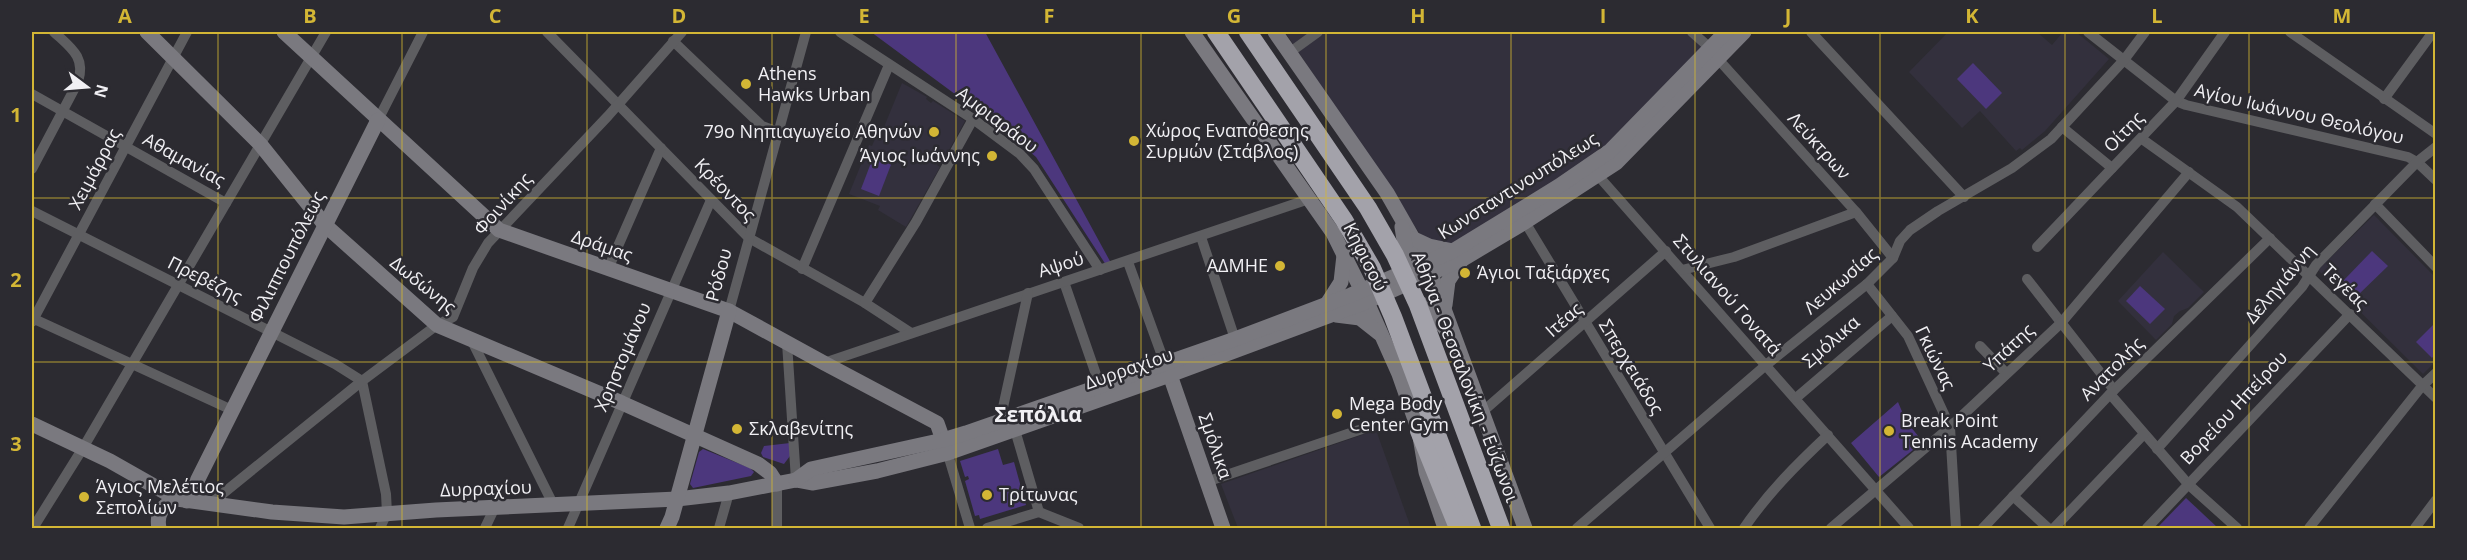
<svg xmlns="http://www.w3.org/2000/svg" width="2467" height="560" font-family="'Open Sans',sans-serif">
<rect width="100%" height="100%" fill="#2c2b31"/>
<g fill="#33303d">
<path d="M1285 32H1687L1705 48 1604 150 1456 245 1444 247 1420 234Z"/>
<path d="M1948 32H2037L2052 45 2063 32H2076L2109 59 2045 131 2022 150 2020 148 2016 151 1980 111 1962 128 1909 72Z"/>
<path d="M902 83 927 97 926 99 931 103 933 101 965 121 944 159H941L937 165 940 167 906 227 878 210 880 206 849 194 869 145 872 146 877 134 874 133 875 130 882 132Z"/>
<path d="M2374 215 2435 277V362L2423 374 2318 270Z"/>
<path d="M2163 252 2204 292 2188 308 2180 311 2174 316 2172 324 2156 340 2118 301Z"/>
<path d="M1376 430 1411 528H1238L1221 484Z"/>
</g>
<g fill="#4c377d">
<path d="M871 32H985L1111 263 1106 265 1036 157 1009 134Z"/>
<path d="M1973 63 2002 93 1986 109 1957 79Z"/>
<path d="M874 155 892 162 879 196 861 189Z"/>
<path d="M2372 251 2388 266 2357 296 2343 281Z"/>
<path d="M2140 286 2165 309 2150 324 2126 301Z"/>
<path d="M2435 323V354L2432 358 2416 342Z"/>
<path d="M1898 402 1906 421 1923 442 1879 477 1851 443Z"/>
<path d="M790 443V456L784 464 763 457 761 453 764 446Z"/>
<path d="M703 449 750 468 754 472 751 476 693 488 690 484 699 452Z"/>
<path d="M998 449 1003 465 1014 462 1026 505 980 519 979 515 975 516 965 481 969 479 968 476 965 477 960 461Z"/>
<path d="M2186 498 2218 528H2157Z"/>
</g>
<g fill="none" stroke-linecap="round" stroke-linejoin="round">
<g stroke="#5e5e61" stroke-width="10">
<path d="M547 32 749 238 865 303 911 333"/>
<path d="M840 32 973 119 1020 154 1034 169 1100 270"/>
<path d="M1692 32 1710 48"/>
<path d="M1811 32 1964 197"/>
<path d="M2088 32 2176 101 2186 105 2408 157 2417 162 2436 180"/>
<path d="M2290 32 2436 134"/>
<path d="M673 41 762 126 778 132"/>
<path d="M1289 53 1318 32"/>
<path d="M1718 59 1856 212 1893 258"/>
<path d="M32 94 226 203"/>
<path d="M2384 99 2433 32"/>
<path d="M378 120 423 32"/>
<path d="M2062 127 2112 168"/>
<path d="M2142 139 2237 207 2436 398"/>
<path d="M32 169 78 82C86 57 71 48 54 32"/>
<path d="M1594 171 1909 528"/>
<path d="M2375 204 2436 267"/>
<path d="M32 211 335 364 362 381 386 494 387 513 380 528"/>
<path d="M1525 222 1710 528"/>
<path d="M1201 237 1235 339"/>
<path d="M2037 247 2176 101 2225 32"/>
<path d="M1128 262 1165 364"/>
<path d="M608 269 661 148"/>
<path d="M802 269 889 65"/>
<path d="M1682 270 1734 257 1856 212"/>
<path d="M2027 279 2114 390"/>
<path d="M1064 282 1100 386"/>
<path d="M1867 284 1908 336 1950 427 1956 528"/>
<path d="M865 303 916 222 973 119"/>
<path d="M729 311 806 32"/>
<path d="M32 318 232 410"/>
<path d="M32 322 187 32"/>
<path d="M472 341 554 506"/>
<path d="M787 343 796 480"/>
<path d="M1980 346 2006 373"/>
<path d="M824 363 1309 199"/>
<path d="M2110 394 2189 485 2237 528"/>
<path d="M1796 398 1892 316"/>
<path d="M1481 413 1666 251"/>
<path d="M1000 421 1028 293"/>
<path d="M1015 430 1039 512"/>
<path d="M946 448 970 528"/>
<path d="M2157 449 2302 287 2316 265 2417 162 2436 147"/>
<path d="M1206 482 1371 426"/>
<path d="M777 484V528"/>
<path d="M2013 496 2048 528"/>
<path d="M210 504 362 381 437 325 453 317 473 268 488 243 608 116 682 32"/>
<path d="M33 528 83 448 326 32"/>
<path d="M485 528 494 509"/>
<path d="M568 528 711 200"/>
<path d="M719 528 729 493"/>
<path d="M987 528 1039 512 1079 528"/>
<path d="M1577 528 1766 365 1867 284 1893 258 1900 241 1910 230 1938 211 2012 168 2051 139 2124 60 2145 32"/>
<path d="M1744 528C1769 492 1796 465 1828 435"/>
<path d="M1831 528 1950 427 2061 323 2189 172"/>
<path d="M1983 528 2110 394 2270 238"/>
<path d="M2054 528 2144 434"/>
<path d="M2147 528 2350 314"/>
<path d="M2309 528 2422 386 2436 373"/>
<path d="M2415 528 2436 500"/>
</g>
<g stroke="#7a797f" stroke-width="15">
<path d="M147 32 260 144 325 225 437 325 622 403 758 464 770 473 777 484"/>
<path d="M284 32 499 230 729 311 824 363 937 423 943 440"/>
<path d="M1192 32 1333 233 1362 291 1399 374 1419 431 1426 472 1445 528"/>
<path d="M1275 32 1387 193 1427 263 1525 528"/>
<path d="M1414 239 1429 246 1453 251"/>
<path d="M1399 274 1406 252 1402 227"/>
<path d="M1414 299 1431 311 1448 332"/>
<path d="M1327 304 1341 282 1344 255"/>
<path d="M1445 305 1448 281 1461 261"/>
<path d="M1336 315 1360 318 1379 333"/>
<path d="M1170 375 1223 528"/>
<path d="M32 424 110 461 177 499 272 512 344 517 436 510 677 499 729 493 796 480 812 483 877 471 948 453 1170 375 1366 302 1463 259 1525 222 1616 163 1744 32"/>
<path d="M796 480 811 469 943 440 966 433 1235 339 1351 295 1453 251 1559 186 1610 151 1726 32"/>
<path d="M187 501 378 120"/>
<path d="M159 528C156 514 163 504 177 499"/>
<path d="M667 528 672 517 729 311"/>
</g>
<g stroke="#a3a2aa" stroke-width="18">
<path d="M1216 32 1344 220 1372 268 1393 317 1472 528"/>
<path d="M1248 32 1368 208 1395 255 1418 305 1501 528"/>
<path d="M1419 431 1458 528"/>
</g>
</g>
<path fill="none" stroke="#d3b635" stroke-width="1.5" stroke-opacity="0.55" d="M218 32V528M402 32V528M587 32V528M772 32V528M956 32V528M1141 32V528M1326 32V528M1511 32V528M1695 32V528M1880 32V528M2065 32V528M2249 32V528M32 198H2436M32 362H2436"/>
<g fill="#d3b635" stroke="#2c2b31" stroke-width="2">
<circle cx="746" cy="84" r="6"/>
<circle cx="934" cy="132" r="6"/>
<circle cx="1134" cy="141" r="6"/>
<circle cx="992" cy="156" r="6"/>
<circle cx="1280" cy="266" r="6"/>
<circle cx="1465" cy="273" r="6"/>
<circle cx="1337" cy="414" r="6"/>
<circle cx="737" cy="429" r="6"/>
<circle cx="1889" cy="431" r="6"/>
<circle cx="987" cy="495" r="6"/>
<circle cx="84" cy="497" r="6"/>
</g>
<g text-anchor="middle" stroke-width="5" stroke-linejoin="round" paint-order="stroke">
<g font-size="18" fill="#f1f0f4" stroke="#2c2b31" text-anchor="start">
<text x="758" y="80">Athens<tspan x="758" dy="21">Hawks Urban</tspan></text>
<text x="1146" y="137">Χώρος Εναπόθεσης<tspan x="1146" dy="21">Συρμών (Στάβλος)</tspan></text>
<text x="922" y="138" text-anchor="end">79ο Νηπιαγωγείο Αθηνών</text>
<text x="980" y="162" text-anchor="end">Άγιος Ιωάννης</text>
<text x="1268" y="272" text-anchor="end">ΑΔΜΗΕ</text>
<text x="1477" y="279">Άγιοι Ταξιάρχες</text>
<text x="1349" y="410">Mega Body<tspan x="1349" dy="21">Center Gym</tspan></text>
<text x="1901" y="427">Break Point<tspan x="1901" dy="21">Tennis Academy</tspan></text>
<text x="749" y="435">Σκλαβενίτης</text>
<text x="96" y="493">Άγιος Μελέτιος<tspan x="96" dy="21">Σεπολίων</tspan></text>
<text x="999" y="501">Τρίτωνας</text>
</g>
<g font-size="18" fill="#f1f0f4" stroke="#2c2b31">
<text transform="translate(2299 114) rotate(13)" y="6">Αγίου Ιωάννου Θεολόγου</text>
<text transform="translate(997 120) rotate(37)" y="6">Αμφιαράου</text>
<text transform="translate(2124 132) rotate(-46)" y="6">Οίτης</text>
<text transform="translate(1819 146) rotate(48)" y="6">Λεύκτρων</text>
<text transform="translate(184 160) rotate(29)" y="6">Αθαμανίας</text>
<text transform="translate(95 169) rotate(-62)" y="6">Χειμάρρας</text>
<text transform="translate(1518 186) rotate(-32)" y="6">Κωνσταντινουπόλεως</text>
<text transform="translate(725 190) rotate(46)" y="6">Κρέοντος</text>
<text transform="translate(503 204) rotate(-48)" y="6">Φοινίκης</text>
<text transform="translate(602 246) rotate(19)" y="6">Δράμας</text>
<text transform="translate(287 257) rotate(-63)" y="6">Φιλιππουπόλεως</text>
<text transform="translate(1365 257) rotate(63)" y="6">Κηφισού</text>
<text transform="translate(1061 265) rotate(-17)" y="6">Αψού</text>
<text transform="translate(719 275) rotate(-75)" y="6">Ρόδου</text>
<text transform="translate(205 280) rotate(27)" y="6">Πρεβέζης</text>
<text transform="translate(1841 281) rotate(-41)" y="6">Λευκωσίας</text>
<text transform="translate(2280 284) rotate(-50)" y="6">Δεληγιάννη</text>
<text transform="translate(423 285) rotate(39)" y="6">Δωδώνης</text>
<text transform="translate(2345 287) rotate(44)" y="6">Τεγέας</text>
<text transform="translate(1727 295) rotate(49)" y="6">Στυλιανού Γονατά</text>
<text transform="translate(1564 320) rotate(-41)" y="6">Ιτέας</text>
<text transform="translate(1831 342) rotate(-41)" y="6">Σμόλικα</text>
<text transform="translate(2009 348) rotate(-43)" y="6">Υπάτης</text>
<text transform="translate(623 357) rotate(-67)" y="6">Χρηστομάνου</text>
<text transform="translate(1935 358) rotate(64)" y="6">Γκιώνας</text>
<text transform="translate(1631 367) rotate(59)" y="6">Σπερχειάδος</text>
<text transform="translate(1129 369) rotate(-19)" y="6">Δυρραχίου</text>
<text transform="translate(2112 369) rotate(-45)" y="6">Ανατολής</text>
<text transform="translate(1465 377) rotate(69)" y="6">Αθήνα - Θεσσαλονίκη - Εύζωνοι</text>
<text transform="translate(2234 408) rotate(-47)" y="6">Βορείου Ηπείρου</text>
<text transform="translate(1215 446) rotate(71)" y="6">Σμόλικα</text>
<text transform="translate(486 489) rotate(-2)" y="6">Δυρραχίου</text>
</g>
<g font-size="21" font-weight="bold" fill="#f1f0f4" stroke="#2c2b31">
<text x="1038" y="422">Σεπόλια</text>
</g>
</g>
<rect width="2467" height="560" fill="none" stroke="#2c2b31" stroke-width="66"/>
<g transform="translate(87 87) rotate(106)" stroke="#2c2b31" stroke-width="4.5" paint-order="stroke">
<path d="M0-4.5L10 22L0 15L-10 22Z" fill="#f1f0f4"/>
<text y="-9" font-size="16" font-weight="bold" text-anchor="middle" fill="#f1f0f4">N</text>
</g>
<rect x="33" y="33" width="2401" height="494" fill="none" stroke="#d3b635" stroke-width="2"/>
<g font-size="20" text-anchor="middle" font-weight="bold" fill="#d3b635">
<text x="125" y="23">A</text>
<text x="310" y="23">B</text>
<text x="495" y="23">C</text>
<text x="679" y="23">D</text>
<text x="864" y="23">E</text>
<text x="1049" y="23">F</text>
<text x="1234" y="23">G</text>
<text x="1418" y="23">H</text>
<text x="1603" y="23">I</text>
<text x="1788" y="23">J</text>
<text x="1972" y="23">K</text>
<text x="2157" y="23">L</text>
<text x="2342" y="23">M</text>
<text x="16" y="122">1</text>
<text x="16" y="287">2</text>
<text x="16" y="451">3</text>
</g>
</svg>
